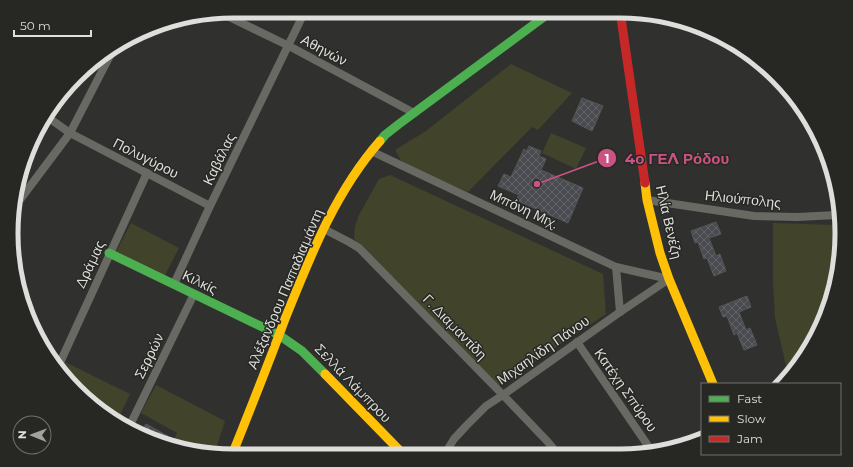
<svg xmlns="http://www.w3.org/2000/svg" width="853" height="467" font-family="Montserrat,sans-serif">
<defs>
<pattern id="building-cross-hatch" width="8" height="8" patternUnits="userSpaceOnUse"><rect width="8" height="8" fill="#494b50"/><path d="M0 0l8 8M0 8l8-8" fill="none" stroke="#636469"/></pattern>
</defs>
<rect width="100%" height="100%" fill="#30312f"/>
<g fill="#41432a">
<path d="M511 64 572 93 538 130 532 127 468 192 403 164 395 150 426 131Z"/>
<path d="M551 133 586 148 576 169 542 153Z"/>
<path d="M390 175 603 274 606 314 498 386 354 239 355 226 359 215 379 179Z"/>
<path d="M131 223 179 248 164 277 116 252Z"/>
<path d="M773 223 838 225 840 262 812 345 796 368 787 370 775 318 773 284Z"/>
<path d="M65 362 130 394 117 421 66 380 61 371Z"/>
<path d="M156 385 225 421 214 455 176 448 171 446 177 433 141 413Z"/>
</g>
<g fill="url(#building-cross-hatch)" stroke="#555656">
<path d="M582 98 603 106 592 131 572 121Z"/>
<path d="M529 146 541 151 539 156 546 159 541 170 583 188 568 223 516 200 519 195 498 186 504 174 511 177 524 149 527 151Z"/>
<path d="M716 222 721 234 709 238 716 256 720 254 726 271 714 276 707 258 704 259 698 242 695 243 691 231Z"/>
<path d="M747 296 751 307 739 312 746 330 750 328 757 345 744 350 737 333 734 335 727 316 723 317 719 307Z"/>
<path d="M146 424 168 436 164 443 140 434Z"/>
</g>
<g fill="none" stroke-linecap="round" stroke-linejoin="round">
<g stroke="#686963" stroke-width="8">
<path d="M538 11 546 15"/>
<path d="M221 13 289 46 414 113"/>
<path d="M46 116 70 133 210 206"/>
<path d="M371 151 616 267 669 279"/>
<path d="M647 200 754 216 797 217 837 215"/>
<path d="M16 205 70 133 114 48"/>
<path d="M324 229 349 242 359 248 503 395 547 441 558 454"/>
<path d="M616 267 620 312"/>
<path d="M174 284 210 206 305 11"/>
<path d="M577 342 653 453"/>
<path d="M58 367 147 173"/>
<path d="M128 429 194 294"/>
<path d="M444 455 454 439 466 426 486 406 503 395 620 312 669 279"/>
</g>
<g stroke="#4caf50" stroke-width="9">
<path d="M380 141 385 135 399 124 552 11"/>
<path d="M109 253 279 335 302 351 325 374"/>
</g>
<g stroke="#ffc107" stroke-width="9">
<path d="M645 183 647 200 660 253 669 279 713 384"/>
<path d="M325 374 404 455"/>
<path d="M232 455C250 410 268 365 285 319 310 257 335 192 380 141"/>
</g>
<path stroke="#c62828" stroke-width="9" d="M620 11 645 183"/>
</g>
<g text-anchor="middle" stroke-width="3" stroke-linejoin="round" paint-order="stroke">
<g font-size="14" fill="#dededc" stroke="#272824">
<text transform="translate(324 50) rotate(28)" y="5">Αθηνών</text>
<text transform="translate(146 158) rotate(27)" y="5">Πολυγύρου</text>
<text transform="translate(219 159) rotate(-64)" y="5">Καβάλας</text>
<text transform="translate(743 199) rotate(6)" y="5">Ηλιούπολης</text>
<text transform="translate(524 209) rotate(25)" y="5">Μπόνη Μιχ.</text>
<text transform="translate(669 222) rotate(77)" y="5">Ηλία Βενέζη</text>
<text transform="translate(90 264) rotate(-65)" y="5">Δράμας</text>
<text transform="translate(200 282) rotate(26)" y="5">Κιλκίς</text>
<text transform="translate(285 289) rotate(-67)" y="5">Αλέξανδρου Παπαδιαμάντη</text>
<text transform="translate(455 327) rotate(46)" y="5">Γ. Διαμαντίδη</text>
<text transform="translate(543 350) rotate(-35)" y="5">Μιχαηλίδη Πάνου</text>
<text transform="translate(149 356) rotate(-64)" y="5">Σερρών</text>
<text transform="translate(353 383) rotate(46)" y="5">Σελλά Λάμπρου</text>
<text transform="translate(626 390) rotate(55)" y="5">Κατέχη Σπύρου</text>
</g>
</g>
<path d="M0 0H853V467H0ZM233 18H620A215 215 0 0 1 835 233V234A215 215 0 0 1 620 449H233A215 215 0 0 1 18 234V233A215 215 0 0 1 233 18Z" fill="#272824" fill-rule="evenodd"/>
<path fill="none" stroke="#dededc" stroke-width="5" d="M233 18H620A215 215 0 0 1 835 233V234A215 215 0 0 1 620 449H233A215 215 0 0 1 18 234V233A215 215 0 0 1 233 18Z"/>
<path fill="none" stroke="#ca5382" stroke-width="1.5" d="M537 184L607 158"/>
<g fill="#ca5382" stroke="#272824" stroke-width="1.5">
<circle cx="537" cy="184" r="4"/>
<circle cx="607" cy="158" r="10"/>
</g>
<g font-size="12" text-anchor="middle" font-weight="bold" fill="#fff">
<text x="607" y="163">1</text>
</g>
<g font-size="15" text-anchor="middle" font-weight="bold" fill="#ca5382" stroke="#272824" stroke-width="3" stroke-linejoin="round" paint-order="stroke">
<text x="677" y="164">4ο ΓΕΛ Ρόδου</text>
</g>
<rect x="701" y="383" width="140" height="72" fill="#272824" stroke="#70716e"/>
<rect x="709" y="396" width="20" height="6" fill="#4caf50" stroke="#70716e"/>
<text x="737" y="403" font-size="12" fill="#dededc">Fast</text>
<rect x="709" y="416" width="20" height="6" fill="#ffc107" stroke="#70716e"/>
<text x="737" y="423" font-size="12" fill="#dededc">Slow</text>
<rect x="709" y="436" width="20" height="6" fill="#c62828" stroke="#70716e"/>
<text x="737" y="443" font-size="12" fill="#dededc">Jam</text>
<g transform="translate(32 435) rotate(271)"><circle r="19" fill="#272824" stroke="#70716e"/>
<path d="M0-3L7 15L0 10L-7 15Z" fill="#a1a19f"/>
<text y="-6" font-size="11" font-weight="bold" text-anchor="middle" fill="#dededc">N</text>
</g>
<path d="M14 30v6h77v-6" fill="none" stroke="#dededc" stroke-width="2"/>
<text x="20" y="30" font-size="12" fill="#dededc" stroke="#272824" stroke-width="3" paint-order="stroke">50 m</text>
</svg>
